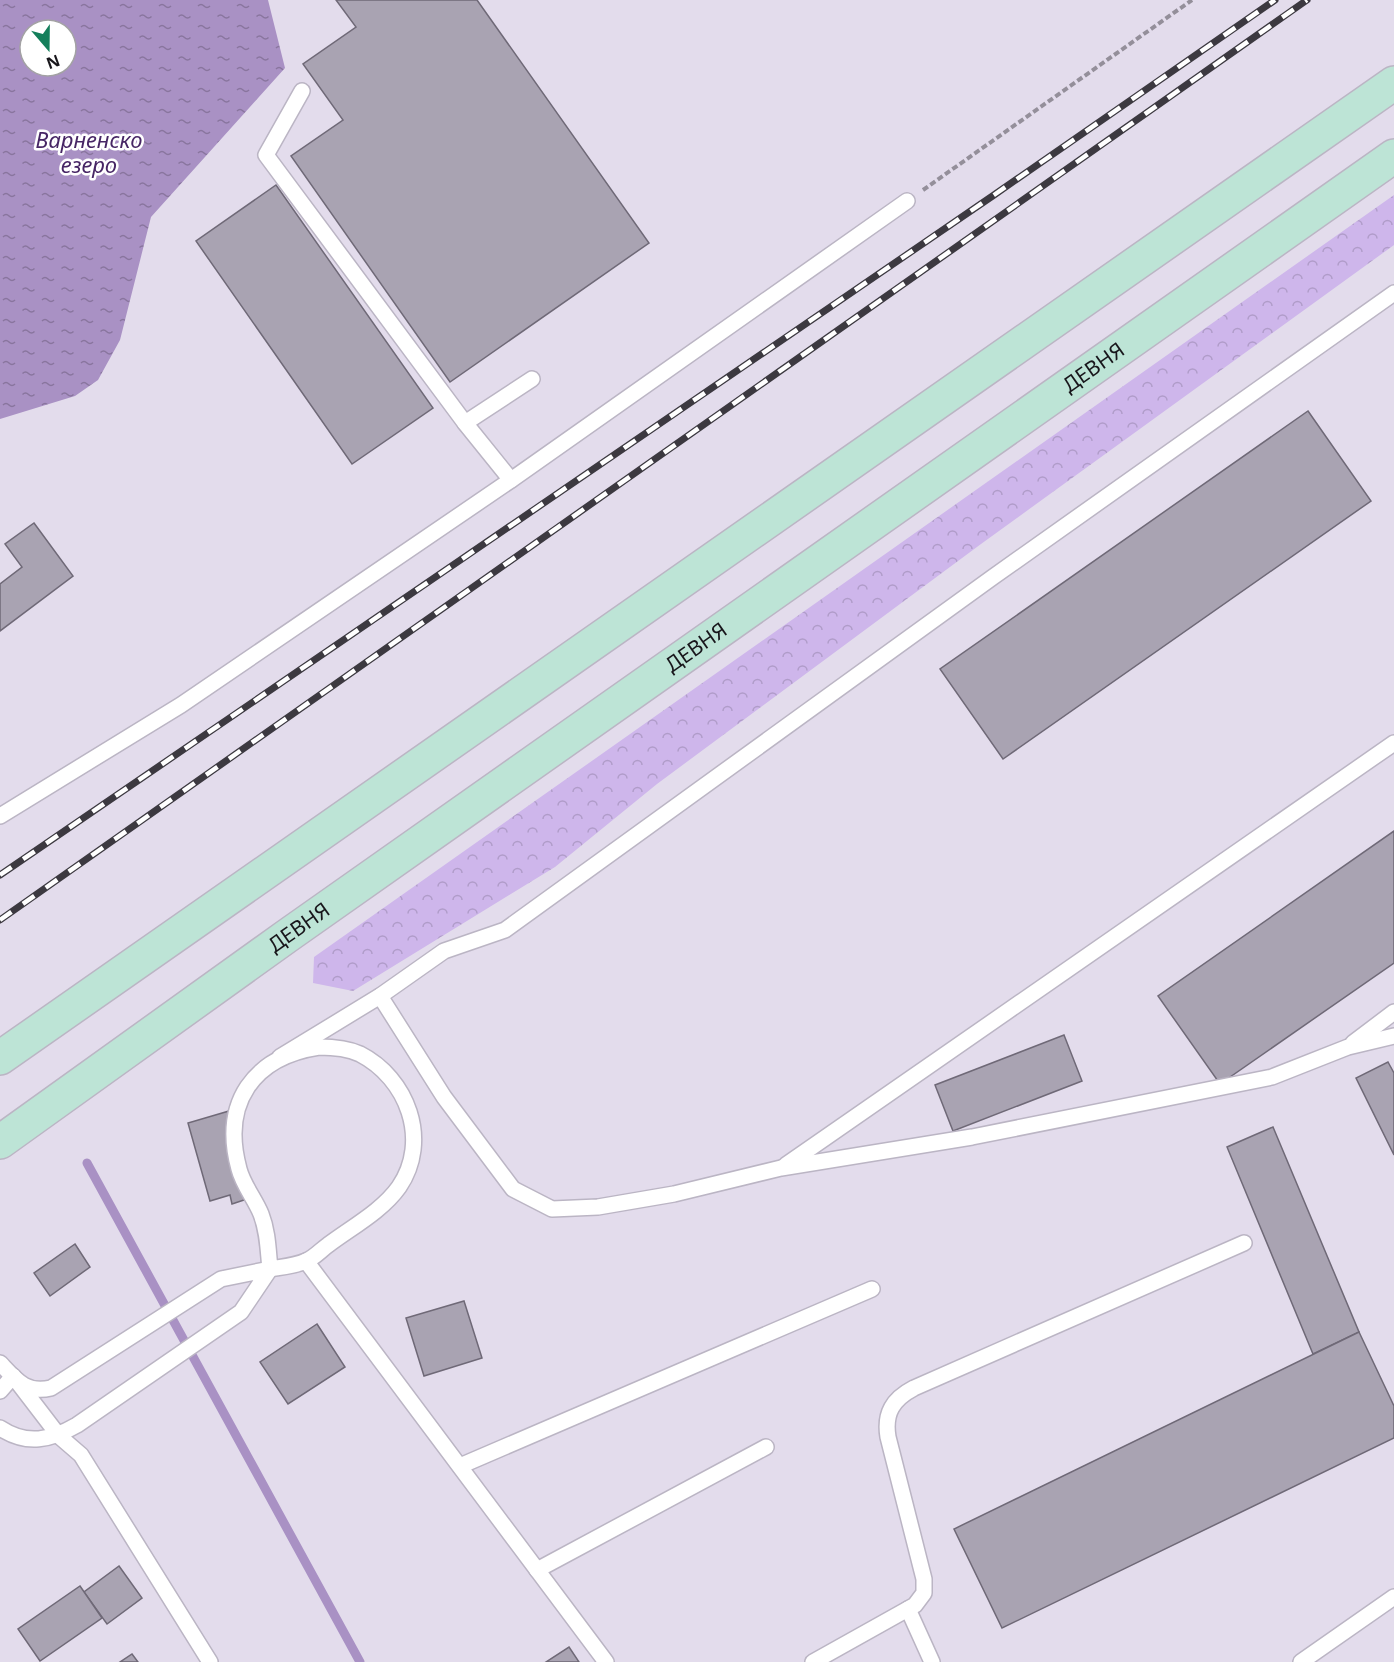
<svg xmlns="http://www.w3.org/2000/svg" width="1394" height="1662" font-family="'Noto Sans',sans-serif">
<defs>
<pattern id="forest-crowns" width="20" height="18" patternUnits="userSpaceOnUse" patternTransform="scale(1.5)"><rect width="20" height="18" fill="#ceb6eb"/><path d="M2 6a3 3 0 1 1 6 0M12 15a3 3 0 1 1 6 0" fill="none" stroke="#b09cc9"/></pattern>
<pattern id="water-ripples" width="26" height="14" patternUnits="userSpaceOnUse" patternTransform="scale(1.5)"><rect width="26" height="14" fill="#a991c4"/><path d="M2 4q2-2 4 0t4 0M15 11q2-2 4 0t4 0" fill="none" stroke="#89759e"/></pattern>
</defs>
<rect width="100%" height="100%" fill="#e3dcec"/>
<path fill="url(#forest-crowns)" d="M1394 195V245L981 544 657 784 555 867 353 991 313 983 314 957Z"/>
<path fill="url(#water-ripples)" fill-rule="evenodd" d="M0 0H268L285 68 151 217 120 340 98 380 75 396 0 419ZM30 30H66V66H30Z"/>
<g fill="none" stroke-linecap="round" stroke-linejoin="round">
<path stroke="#a991c4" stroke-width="9" d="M87 1163 360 1662"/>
</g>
<g fill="#a9a3b2" stroke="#6f6977" stroke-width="1.5">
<path d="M336 0H477L649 243 450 382 291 156 343 120 303 64 356 27Z"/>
<path d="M276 185 433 408 352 464 196 241Z"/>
<path d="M1308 411 1371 501 1003 759 940 669Z"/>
<path d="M34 523 73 576 0 631V584L22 567 5 544Z"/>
<path d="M1394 831V963L1220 1084 1158 996Z"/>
<path d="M1064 1035 1082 1081 953 1131 935 1085Z"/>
<path d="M1388 1062 1394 1073V1155L1356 1078Z"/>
<path d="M229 1111 253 1197 232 1204 230 1195 210 1201 188 1123Z"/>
<path d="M1273 1127 1359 1332 1313 1354 1227 1147Z"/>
<path d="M75 1244 90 1267 50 1296 34 1273Z"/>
<path d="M464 1301 482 1358 424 1376 406 1318Z"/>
<path d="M317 1324 345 1367 288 1404 260 1362Z"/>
<path d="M1359 1332 1394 1406V1438L1002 1628 954 1529Z"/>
<path d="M119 1566 142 1598 107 1624 84 1592Z"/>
<path d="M80 1586 102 1618 40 1661 18 1629Z"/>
<path d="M569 1647 579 1662H546Z"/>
<path d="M132 1654 138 1662H120Z"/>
</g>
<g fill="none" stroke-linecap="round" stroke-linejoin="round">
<defs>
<g id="lane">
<path d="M302 91 266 155 465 423 511 480"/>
<path d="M465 423 532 379"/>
<path d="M0 816 181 705 511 480 907 201"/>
<path d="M380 996 444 1097 513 1189 552 1209 598 1207 674 1194 781 1168 972 1137 1272 1077 1348 1047 1394 1036"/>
<path d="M1353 1043 1394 1012"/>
<path d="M319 1047C333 1047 347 1048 360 1054 407 1078 431 1140 399 1187 382 1211 352 1227 328 1245 321 1250 314 1258 306 1261 295 1266 281 1267 270 1269 268 1250 268 1232 261 1214 255 1199 243 1185 239 1169 221 1103 253 1057 319 1047Z"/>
<path d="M280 1057 380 996 444 951 505 930 993 577 1394 293"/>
<path d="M786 1165 1394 743"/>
<path d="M306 1261 606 1662"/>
<path d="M0 1363C16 1380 26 1394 51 1388L221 1279 270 1269 241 1312 77 1425C51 1440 27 1446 0 1428"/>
<path d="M0 1391 13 1376 59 1436 81 1455 210 1662"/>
<path d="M460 1466 872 1289"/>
<path d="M537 1570 766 1447"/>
<path d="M908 1609 932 1662"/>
<path d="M813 1662 915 1605 924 1593V1579L888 1437C884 1413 893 1399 914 1388L1244 1243"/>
<path d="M1301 1662 1394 1597"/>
</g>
<g id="secondary">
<path d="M0 1058 1394 83"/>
<path id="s1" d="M0 1142 287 936 1394 156"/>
</g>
</defs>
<use href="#lane" stroke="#bbb5c4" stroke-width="18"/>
<use href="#secondary" stroke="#bbb5c4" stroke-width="36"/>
<path stroke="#948f9a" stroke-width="4" stroke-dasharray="6 3" stroke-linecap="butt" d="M923 190 1192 0"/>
<use href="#lane" stroke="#fff" stroke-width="15"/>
<use href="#secondary" stroke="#bde4d6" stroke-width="33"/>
<defs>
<g id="rail">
<path d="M0 875 994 195 1275 0"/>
<path d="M0 920 1307 0"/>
</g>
</defs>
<use href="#rail" stroke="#3c3940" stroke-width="7"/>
<use href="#rail" stroke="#fff" stroke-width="4.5" stroke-dasharray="14" stroke-linecap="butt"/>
</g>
<g text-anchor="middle" stroke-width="5" stroke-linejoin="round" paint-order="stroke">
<g font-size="21" fill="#18161b" stroke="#fff">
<text dy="7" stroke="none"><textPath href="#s1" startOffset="1340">ДЕВНЯ</textPath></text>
<text dy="7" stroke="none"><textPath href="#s1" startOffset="854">ДЕВНЯ</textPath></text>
<text dy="7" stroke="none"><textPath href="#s1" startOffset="368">ДЕВНЯ</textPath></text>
</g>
<g font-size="22" font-style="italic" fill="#472665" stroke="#fff">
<text x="89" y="148">Варненско<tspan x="89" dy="25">езеро</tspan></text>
</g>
</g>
<g transform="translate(48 48) rotate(160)"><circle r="28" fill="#ffffff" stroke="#a3a2a4" stroke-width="1.5"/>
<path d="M0-4.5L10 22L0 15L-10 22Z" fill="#147f5b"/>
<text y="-9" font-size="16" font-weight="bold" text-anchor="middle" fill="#18161b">N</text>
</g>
</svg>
